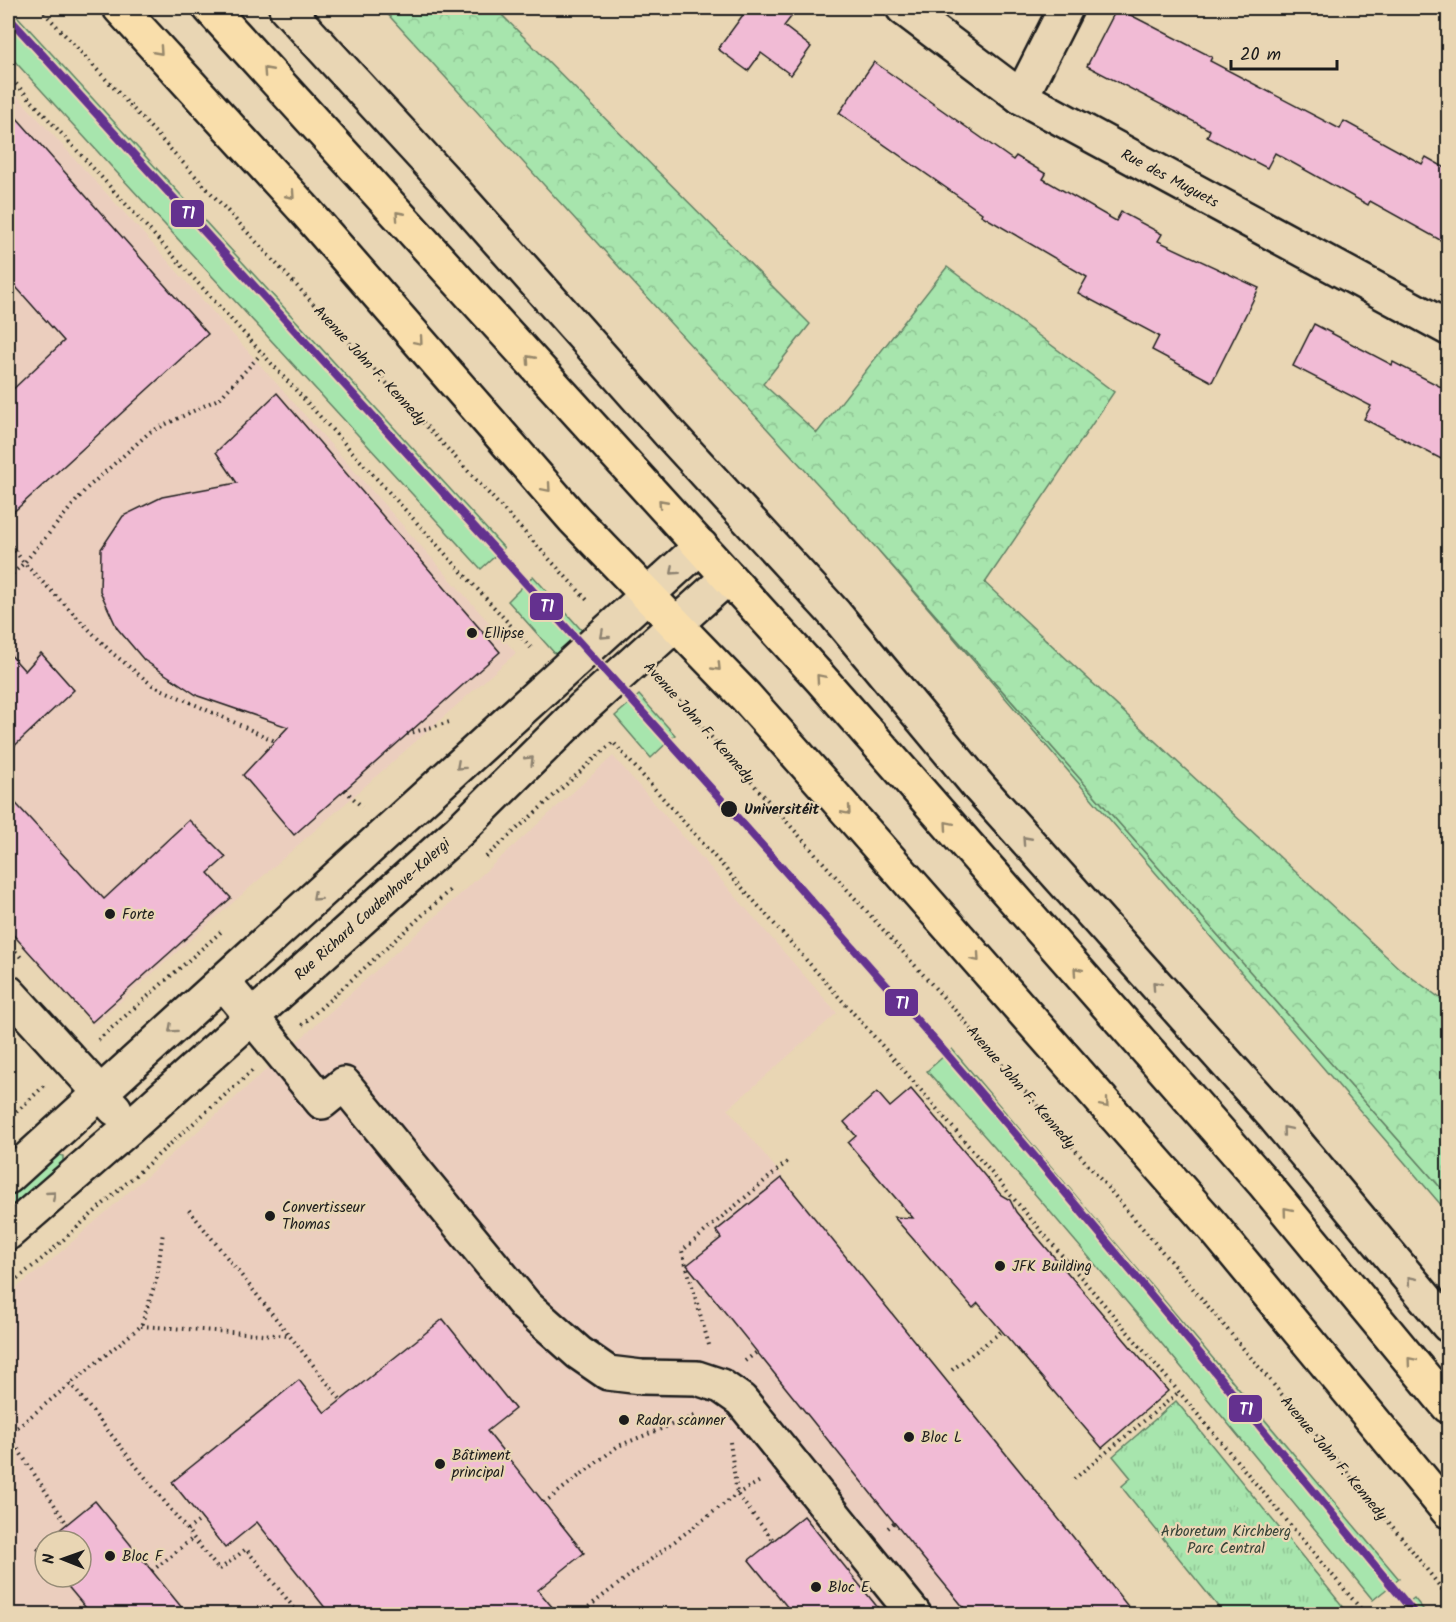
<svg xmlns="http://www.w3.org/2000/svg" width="1456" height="1622" font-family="Kalam,sans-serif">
<defs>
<pattern id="forest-crowns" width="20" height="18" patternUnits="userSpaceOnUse" patternTransform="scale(1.5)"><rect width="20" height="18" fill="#a7e5ad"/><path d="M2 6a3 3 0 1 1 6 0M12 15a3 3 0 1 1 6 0" fill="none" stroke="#8fc494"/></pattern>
<pattern id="park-tufts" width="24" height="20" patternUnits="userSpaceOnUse" patternTransform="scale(1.5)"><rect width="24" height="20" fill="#a7e5ad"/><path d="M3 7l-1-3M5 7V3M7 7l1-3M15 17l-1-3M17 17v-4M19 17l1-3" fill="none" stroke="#8fc494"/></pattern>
</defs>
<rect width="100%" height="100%" fill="#e9d6b4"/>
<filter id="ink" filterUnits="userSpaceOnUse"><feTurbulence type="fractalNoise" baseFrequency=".0167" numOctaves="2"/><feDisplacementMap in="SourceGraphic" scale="12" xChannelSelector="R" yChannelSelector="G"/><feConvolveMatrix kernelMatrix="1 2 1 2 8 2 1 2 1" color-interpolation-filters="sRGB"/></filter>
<g filter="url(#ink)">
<g fill="#ebcebe" fill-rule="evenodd">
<path d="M8 86 142 232 516 653 94 1025 8 931Z"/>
<path d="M613 756 837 1013 728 1109 1134 1614H8V1294L47 1264 215 1116ZM45 1541H81V1577H45Z"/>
</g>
<g fill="#a7e5ad" stroke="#628064" stroke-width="1.5">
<path d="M18 17 504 548 481 569 8 54V26Z"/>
<path d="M879 551 1448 1196V1213Z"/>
<path d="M533 576 585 634 557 656 508 601Z"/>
<path d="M639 695 675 735 651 758 615 716Z"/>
<path d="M952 1049 1399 1579 1373 1600C1227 1422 1081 1243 927 1071Z"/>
<path d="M59 1155 63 1156V1164L8 1212V1199Z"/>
<path d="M1414 1598 1427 1614H1393Z"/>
</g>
<path fill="url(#forest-crowns)" stroke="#628064" stroke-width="1.5" d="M382 8H495L810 324 763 384 817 433 947 267 1114 392 985 583 1400 969 1448 1004V1196L879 551Z"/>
<path fill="url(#park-tufts)" stroke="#628064" stroke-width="1.5" d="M1176 1401 1349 1614H1224L1124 1490 1122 1486 1131 1478 1113 1456Z"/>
<g fill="#f1bbd5" stroke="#1c1c1c" stroke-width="1.5">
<path d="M748 8H798L784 26 811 47 791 75 761 53 748 71 718 49Z"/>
<path d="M1117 8 1212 57 1210 61 1340 129 1344 121 1422 164 1426 157 1449 170V245L1370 201 1368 205 1275 153 1267 168 1207 137 1210 130 1087 66Z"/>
<path d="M874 62 1013 160 1016 156 1046 174 1043 179 1116 221 1121 212 1162 234 1158 241 1259 288 1212 382 1152 350 1159 336 1078 293 1087 277 981 215 982 213 839 113Z"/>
<path d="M8 108 208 334 8 517V394L64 341 8 278Z"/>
<path d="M1314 324 1392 365 1393 362 1449 391V463L1364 419 1371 406 1293 366Z"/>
<path d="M277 393 500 652 294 835 243 775 288 727 198 696 144 660 117 628 100 591 101 549 123 516 162 497 237 483 216 452Z"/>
<path d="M8 652 25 671 41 653 74 690 8 752Z"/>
<path d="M8 795 104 899 189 820 226 857 208 873 231 898 92 1022 8 929Z"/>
<path d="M911 1089 1001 1195 1010 1200 1016 1212 1168 1391 1102 1448 978 1303 973 1308 894 1217 913 1218 848 1143 856 1136 844 1122 877 1092 890 1107Z"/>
<path d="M782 1178 1070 1533 1134 1614H969L918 1552 687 1265 721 1238 716 1231Z"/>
<path d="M443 1319 515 1409 487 1431 584 1553 538 1590 558 1614H330L257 1522 225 1548 172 1482 299 1380 325 1413Z"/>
<path d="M95 1501 152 1571 187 1614H91L60 1577H81V1541H46Z"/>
<path d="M804 1516 883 1614H793L749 1560Z"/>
<path d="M45 1542V1559L37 1549Z"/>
</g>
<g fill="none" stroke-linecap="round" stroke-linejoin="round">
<defs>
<g id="minor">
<path d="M286 8 448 184 669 433 835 614 978 786 1272 1114 1448 1325"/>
<path d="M903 8 1021 97 1448 328"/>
<path d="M1021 97 1066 8"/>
<path d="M223 982 322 1102 344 1084 526 1306 579 1353 608 1373 641 1377 697 1378 721 1386 741 1400 914 1614"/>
<path d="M8 992 115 1109"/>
<path d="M8 1177 701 546"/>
<path d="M8 1233 131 1126 459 831 583 708 728 577"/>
</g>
<g id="major">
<path d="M120 8 302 207 573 518 746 697 833 795 1214 1228 1448 1511"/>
<path d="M210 8 821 679 1263 1182 1448 1406"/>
</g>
</defs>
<use href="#minor" stroke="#1c1c1c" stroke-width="38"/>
<use href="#major" stroke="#1c1c1c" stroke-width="38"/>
<g stroke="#1c1c1c" stroke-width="4" stroke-dasharray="1.5 4.5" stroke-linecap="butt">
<path d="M40 8 589 602"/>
<path d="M8 75 534 651"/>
<path d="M8 541 24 563 111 652 152 685 275 741"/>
<path d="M8 578 24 563 87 488 150 432 220 398 261 354"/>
<path d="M663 683 960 1016 1144 1230 1407 1544 1448 1597"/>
<path d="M407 734 453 721"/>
<path d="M345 790 362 807"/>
<path d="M486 857 613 742 901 1067 1179 1392 1365 1614"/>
<path d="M8 942 23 960"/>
<path d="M302 1025 450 890"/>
<path d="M98 1040 223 930"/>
<path d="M8 1120 46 1084"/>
<path d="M189 1210 341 1400"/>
<path d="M8 1286 43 1258 253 1070"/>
<path d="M141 1326 290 1336"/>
<path d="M709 1345 682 1251 787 1162"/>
<path d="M745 1361 757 1352"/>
<path d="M952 1370 1002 1331"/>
<path d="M70 1383 219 1570 246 1549 299 1614"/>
<path d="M8 1434 67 1524"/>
<path d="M8 1435 141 1326 157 1278 163 1232"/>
<path d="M730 1442 737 1494 773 1540"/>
<path d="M1074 1479 1179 1392"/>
<path d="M544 1503 618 1446 696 1415"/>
<path d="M888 1528 895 1522"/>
<path d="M187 1530 202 1519"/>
<path d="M152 1571 193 1538"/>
<path d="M579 1614 737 1494 762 1480"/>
</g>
<use href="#minor" stroke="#e9d6b4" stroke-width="33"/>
<use href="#major" stroke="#f9deab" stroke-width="33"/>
<defs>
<path id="tram-1" d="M8 17C301 338 597 657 885 984 1067 1189 1240 1403 1415 1614"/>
</defs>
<use href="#tram-1" stroke="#e9d6b4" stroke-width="12"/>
<use href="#tram-1" stroke="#64318f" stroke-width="8"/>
</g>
<defs><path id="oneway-chevron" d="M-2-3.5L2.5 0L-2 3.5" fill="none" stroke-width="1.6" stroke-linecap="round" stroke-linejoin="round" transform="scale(1.5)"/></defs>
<g stroke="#96876b">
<use href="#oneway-chevron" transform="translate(159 51) rotate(48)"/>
<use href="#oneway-chevron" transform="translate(267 71) rotate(-132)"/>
<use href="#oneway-chevron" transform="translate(291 195) rotate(48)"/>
<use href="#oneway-chevron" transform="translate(399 215) rotate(-132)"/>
<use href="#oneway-chevron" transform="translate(419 341) rotate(49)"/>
<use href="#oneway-chevron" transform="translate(530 359) rotate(-132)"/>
<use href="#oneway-chevron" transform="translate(547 488) rotate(49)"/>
<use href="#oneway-chevron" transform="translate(662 503) rotate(-132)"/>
<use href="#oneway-chevron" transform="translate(717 667) rotate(46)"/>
<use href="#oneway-chevron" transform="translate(820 678) rotate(-131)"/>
<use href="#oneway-chevron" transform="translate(847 811) rotate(49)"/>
<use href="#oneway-chevron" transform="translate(948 825) rotate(-131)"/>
<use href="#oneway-chevron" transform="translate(976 958) rotate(49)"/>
<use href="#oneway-chevron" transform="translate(1077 971) rotate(-131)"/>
<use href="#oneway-chevron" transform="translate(1105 1104) rotate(49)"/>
<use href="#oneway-chevron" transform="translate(1287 1211) rotate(-130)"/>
<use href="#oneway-chevron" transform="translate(1411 1361) rotate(-130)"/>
</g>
<g stroke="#8d8270">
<use href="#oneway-chevron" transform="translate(674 571) rotate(138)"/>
<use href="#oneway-chevron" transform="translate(604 635) rotate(138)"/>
<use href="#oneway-chevron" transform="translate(530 760) rotate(-45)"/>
<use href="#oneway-chevron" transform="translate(460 766) rotate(138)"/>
<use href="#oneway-chevron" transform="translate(1026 840) rotate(-132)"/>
<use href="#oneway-chevron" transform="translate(316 897) rotate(138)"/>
<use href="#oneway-chevron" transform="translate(1156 985) rotate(-132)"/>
<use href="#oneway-chevron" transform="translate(172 1029) rotate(138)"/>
<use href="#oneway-chevron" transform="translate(1286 1130) rotate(-130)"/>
<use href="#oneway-chevron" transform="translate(52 1195) rotate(-41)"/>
<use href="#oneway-chevron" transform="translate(1411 1280) rotate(-130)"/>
</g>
</g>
<g fill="#1c1c1c" stroke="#e9d6b4" stroke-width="2">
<circle cx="472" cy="633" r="6"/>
<circle cx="729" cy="809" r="9"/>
<circle cx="110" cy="914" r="6"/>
<circle cx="270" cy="1216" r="6"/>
<circle cx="1000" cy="1266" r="6"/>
<circle cx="624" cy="1420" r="6"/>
<circle cx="909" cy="1437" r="6"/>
<circle cx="440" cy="1464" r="6"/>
<circle cx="110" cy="1556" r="6"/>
<circle cx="816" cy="1587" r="6"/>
</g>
<g text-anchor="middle" stroke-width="4.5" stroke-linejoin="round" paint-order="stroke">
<g font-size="15" fill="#1c1c1c" stroke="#e9d6b4">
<text transform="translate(1170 178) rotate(28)" y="5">Rue des Muguets</text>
<text transform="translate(370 365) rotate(47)" y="5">Avenue John F. Kennedy</text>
<text transform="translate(699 722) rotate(48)" y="5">Avenue John F. Kennedy</text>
<text transform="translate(372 909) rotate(-42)" y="5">Rue Richard Coudenhove-Kalergi</text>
<text transform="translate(1021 1087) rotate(49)" y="5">Avenue John F. Kennedy</text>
<text transform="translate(1334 1458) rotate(50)" y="5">Avenue John F. Kennedy</text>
</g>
<g font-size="15" fill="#1c1c1c" stroke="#e9d6b4" text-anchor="start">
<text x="484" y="638">Ellipse</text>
<text x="122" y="919">Forte</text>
<text x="282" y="1212">Convertisseur<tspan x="282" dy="17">Thomas</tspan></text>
<text x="1012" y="1271">JFK Building</text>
<text x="636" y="1425">Radar scanner</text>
<text x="921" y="1442">Bloc L</text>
<text x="452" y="1460">Bâtiment<tspan x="452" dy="17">principal</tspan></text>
<text x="122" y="1561">Bloc F</text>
<text x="828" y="1592">Bloc E</text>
</g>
<g font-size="15" font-weight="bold" fill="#1c1c1c" stroke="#e9d6b4" text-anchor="start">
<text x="744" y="814">Universitéit</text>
</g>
<g font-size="15" fill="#384439" stroke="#e9d6b4">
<text x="1226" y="1536">Arboretum Kirchberg<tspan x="1226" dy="17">Parc Central</tspan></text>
</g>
</g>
<g stroke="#e9d6b4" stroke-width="2">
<rect x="170" y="199" width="35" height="29" rx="6" fill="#64318f"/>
<rect x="529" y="592" width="35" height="29" rx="6" fill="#64318f"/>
<rect x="884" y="988" width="35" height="29" rx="6" fill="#64318f"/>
<rect x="1228" y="1394" width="35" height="29" rx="6" fill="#64318f"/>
</g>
<g font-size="16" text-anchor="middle" font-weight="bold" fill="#fff">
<text x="188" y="219">T1</text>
<text x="547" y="612">T1</text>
<text x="902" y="1009">T1</text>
<text x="1246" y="1415">T1</text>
</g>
<rect width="1456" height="1622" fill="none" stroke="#e9d6b4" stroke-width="30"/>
<rect x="15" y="15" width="1426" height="1592" fill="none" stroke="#1c1c1c" stroke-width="2" filter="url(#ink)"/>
<g transform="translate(63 1559) rotate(271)"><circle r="28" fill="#e9d6b4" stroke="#978c77" stroke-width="1.5"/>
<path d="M0-4.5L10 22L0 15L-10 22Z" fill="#1c1c1c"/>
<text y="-9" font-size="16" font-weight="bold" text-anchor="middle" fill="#1c1c1c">N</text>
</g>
<path d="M1231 60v9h106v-9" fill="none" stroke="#1c1c1c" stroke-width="3"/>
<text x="1240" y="60" font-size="18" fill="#1c1c1c" stroke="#e9d6b4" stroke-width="4.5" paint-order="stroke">20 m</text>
</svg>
